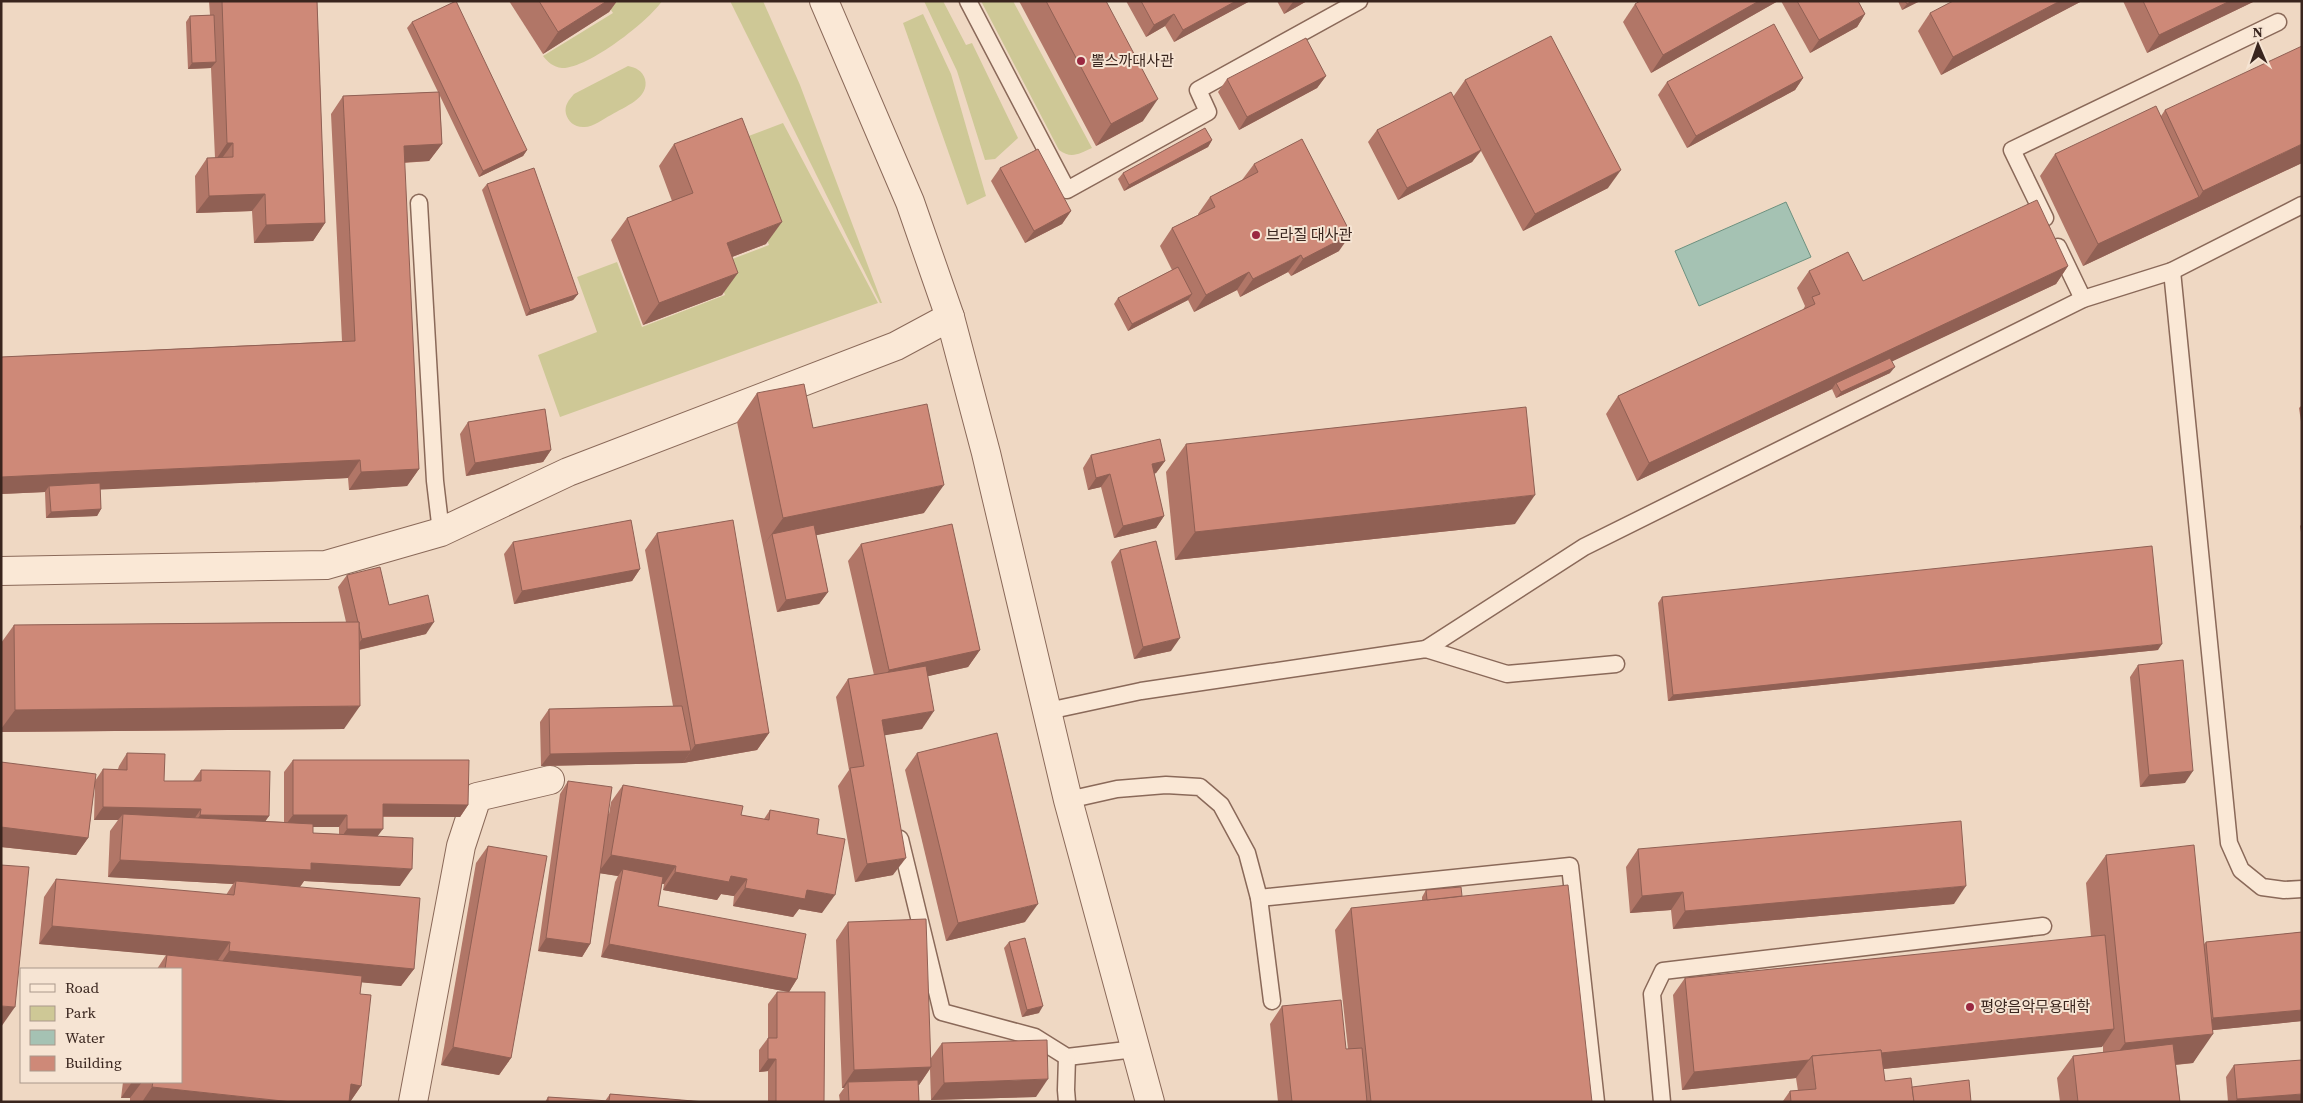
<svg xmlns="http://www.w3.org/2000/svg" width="2303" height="1103" font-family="'Source Serif 4','Noto Sans KR',serif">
<rect width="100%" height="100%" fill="#efd8c3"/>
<g fill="#cec896">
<path d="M605 1H662C648 22 587 69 562 68 553 67 548 62 543 56L613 13Z"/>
<path d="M730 1H763L800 85 882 303H880Z"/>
<path d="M924 1H943L966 45 972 43 1018 138 995 159 985 160 957 71Z"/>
<path d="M981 1H1013L1092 148C1079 154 1071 159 1059 150Z"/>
<path d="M923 14 951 74 986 196 967 205 903 23Z"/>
<path d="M628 66C636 68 642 70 645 79 650 98 624 107 611 115 603 119 592 128 583 127 574 127 568 121 566 114 564 105 569 100 574 94Z"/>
<path d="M783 123 878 303 560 417 538 355 597 332 577 277 617 262 642 327 725 295 714 266 769 245 730 143Z"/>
</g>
<path fill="#a5c2b3" stroke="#6c907f" d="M1786 202 1811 257 1699 306 1675 251Z"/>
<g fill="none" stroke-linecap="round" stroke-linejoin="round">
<defs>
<g id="service">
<path d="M968 1 1067 190 1208 112 1198 90 1359 1"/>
<path d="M419 203 435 481 441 532"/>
<path d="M2045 218 2012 150 2278 22"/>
<path d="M2058 247 2083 299"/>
<path d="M2172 271 2229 843 2241 870 2262 887 2284 890 2302 889"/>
<path d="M1426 649 1584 547 2083 299 2172 271 2302 205"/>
<path d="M1048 711 1141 691 1426 649 1507 674 1616 664"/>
<path d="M1068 800 1117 789 1166 785 1200 787 1221 805 1247 853 1259 898 1272 1001"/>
<path d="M900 839 942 1012 1035 1037 1067 1057 1135 1049"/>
<path d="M1259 898 1570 866 1596 1102"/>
<path d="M1067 1057 1066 1090 1067 1102"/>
<path d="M1662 1102 1652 994 1663 971 2043 926"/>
</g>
<g id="minor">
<path d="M824 1 910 202 950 317 986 453 1068 800 1150 1102"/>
<path d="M1 571 326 565 441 532 568 472 896 346 950 317"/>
<path d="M413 1102 461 846 477 797 550 780"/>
</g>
</defs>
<use href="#service" stroke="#8a6959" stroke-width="19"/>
<use href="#minor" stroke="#8a6959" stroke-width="30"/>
<use href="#service" stroke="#fae8d6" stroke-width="16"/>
<use href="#minor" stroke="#fae8d6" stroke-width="28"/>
</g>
<g fill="#b17667" fill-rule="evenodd">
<path d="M209 1H317L325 223 313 241 254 243 252 211 196 213 195 176 207 158H215L211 68 188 69 186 22 190 16 210 15Z"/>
<path d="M509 1H617L609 12 543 54Z"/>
<path d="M1019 1H1106L1143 121 1096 146Z"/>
<path d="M1126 1H1250L1174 42 1165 26 1146 37Z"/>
<path d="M1277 1H1307L1284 14Z"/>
<path d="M1778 1 1651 73 1623 22 1635 4Z"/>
<path d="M1781 1H1858L1865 14 1857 27 1810 53Z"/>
<path d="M1898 1H1920L1902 10Z"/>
<path d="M2082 1 1941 75 1918 31 1930 13Z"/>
<path d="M2123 1H2255L2147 53Z"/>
<path d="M412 22 527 150 523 156 479 177 440 96 442 144 429 161 404 163 419 469 407 486 349 490 348 478 100 489 101 509 97 516 46 518 45 492 1 494V357L342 341 331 114 343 96 438 92 407 28Z"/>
<path d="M1326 76 1317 88 1239 130 1218 92 1227 79Z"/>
<path d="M1803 78 1795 90 1687 148 1658 95 1667 82Z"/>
<path d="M1465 80 1608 188 1523 231 1481 151 1472 162 1398 200 1368 142 1377 130 1453 97Z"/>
<path d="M2165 110 2302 163 2083 266 2040 176 2055 154 2161 116Z"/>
<path d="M1212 140 1208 147 1124 191 1118 179 1123 173Z"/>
<path d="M674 144 766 244 732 257 722 295 643 325 611 240 627 218 672 201 659 166Z"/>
<path d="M1254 164 1339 251 1291 276 1288 272 1240 297 1237 290 1194 312 1188 300 1128 331 1114 304 1118 298 1172 270 1160 246 1172 228 1198 215V214L1210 197 1242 180Z"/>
<path d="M1000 168 1071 211 1062 224 1025 243 991 181Z"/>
<path d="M487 184 578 294 573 300 526 316 482 190Z"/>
<path d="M2068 266 2056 284 1892 361 1890 373 1836 398 1832 389 1637 481 1606 414 1618 396 1803 310 1805 306 1797 288 1809 271 1863 281Z"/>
<path d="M757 393 813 428 924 513 816 535 828 592 819 604 777 612 737 422Z"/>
<path d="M2302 405V428L2299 408Z"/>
<path d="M468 422 551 450 543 462 466 476 460 434Z"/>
<path d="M1186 444 1515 524 1175 560 1166 472Z"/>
<path d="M1091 455 1165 461 1156 473 1154 474 1164 516 1156 528 1114 538 1101 487 1088 490 1083 468Z"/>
<path d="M2302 524V538L2300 526Z"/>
<path d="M657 533 769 733 757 750 683 763 541 766 540 722 549 709 673 706 645 550Z"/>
<path d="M513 542 640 569 632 581 514 604 504 554Z"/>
<path d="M861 544 980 650 968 667 928 676 922 729 884 735 893 875 855 882 838 786 849 770 836 697 848 679 874 675 848 561Z"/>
<path d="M1120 550 1171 651 1134 659 1111 562Z"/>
<path d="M347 575 389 605 426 634 359 650 344 729 1 732V643L14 625 346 622 338 587Z"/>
<path d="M1662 597 2158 650 1668 701 1658 603Z"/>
<path d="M2138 665 2185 783 2140 787 2130 677Z"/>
<path d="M127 753 164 781H193L201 770 269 816 265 821 284 822V772L293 760 468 805 460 817H383L377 836 400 886 304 881 300 887 414 969 401 986 362 982 360 994 361 1086 350 1102H130V1098H121L123 1082H181V969H157L166 955 39 944 44 897 56 879 226 895 233 884 108 877 110 831 118 820H94L95 782 88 838 76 855 1 847V762L95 781 103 769H118L119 766ZM313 827H339V834L313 833Z"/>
<path d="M917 753 1025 922 946 941 905 770Z"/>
<path d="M568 781 609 814 611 802 623 785 741 815 764 819 770 810 817 834 822 913 799 909 793 917 733 906 734 896 721 894 717 900 663 890 664 884H662L658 906 797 979 789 992 601 957 615 882 618 876 600 873 590 944 582 957 538 951 560 794Z"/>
<path d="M488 846 511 1058 499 1075 441 1065 476 863Z"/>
<path d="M1638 849 1954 904 1673 929 1671 910 1630 913 1626 867Z"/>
<path d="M2106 855 2204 944 2206 942 2302 932V1021L2213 1030 2193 1063 2176 1065 2180 1102H2060L2057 1078 2073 1056 2103 1052V1046L1883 1069 1885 1081 1912 1087 1971 1102H1778L1783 1101 1790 1091H1798L1796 1078 1682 1090 1673 995 1685 978 2091 937 2086 883Z"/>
<path d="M1426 890 1462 896 1592 1102H1278L1270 1024 1282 1006 1346 1049H1348L1335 930 1351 908 1422 901V897Z"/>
<path d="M848 922 931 1058 942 1043 1036 1097 931 1100 930 1069 919 1085H918L919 1102H840L839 1095 844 1088H842L836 940Z"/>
<path d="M1009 942 1039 1013 1022 1017 1004 948Z"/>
<path d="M777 992 824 1102H768V1071L759 1072V1050L768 1038V1004Z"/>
<path d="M2234 1065 2302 1102H2228L2226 1077Z"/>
<path d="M610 1094 705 1102H545L548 1097 605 1101Z"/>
</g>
<g fill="#906054">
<path d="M607 1H617L609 12 543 54 558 32Z"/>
<path d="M1236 1H1250L1174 42 1183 30Z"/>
<path d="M1294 1H1307L1284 14 1293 2Z"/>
<path d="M1759 1H1778L1651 73 1663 55Z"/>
<path d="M1912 1H1920L1902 10 1907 4Z"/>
<path d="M2060 1H2082L1941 75 1953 57Z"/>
<path d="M2230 1H2255L2147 53 2159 35Z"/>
<path d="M1174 14 1165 26 1146 37 1154 25Z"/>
<path d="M1865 14 1857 27 1810 53 1819 40Z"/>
<path d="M216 62 211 68 188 69 192 63Z"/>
<path d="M1326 76 1317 88 1239 130 1247 117Z"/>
<path d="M1803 78 1795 90 1687 148 1696 136Z"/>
<path d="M1158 99 1143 121 1096 146 1111 124Z"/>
<path d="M1212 140 1208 147 1124 191 1129 185Z"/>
<path d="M227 143H233L220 161H215Z"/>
<path d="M442 144 429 161 391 163 404 146Z"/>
<path d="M2302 144V163L2083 266 2098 244 2199 197 2203 191Z"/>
<path d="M527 150 523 156 479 177 483 171Z"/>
<path d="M1481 150 1472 162 1398 200 1407 188Z"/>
<path d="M1621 170 1608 188 1523 231 1535 214Z"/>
<path d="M265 194 252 211 196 213 209 196Z"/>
<path d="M1071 211 1062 224 1025 243 1034 231Z"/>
<path d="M782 222 766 244 711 265 727 243Z"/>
<path d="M325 223 313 241 254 243 266 225Z"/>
<path d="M1351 234 1339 251 1291 276 1303 259Z"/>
<path d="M1301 255 1288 272 1240 297 1253 279Z"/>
<path d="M2068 266 2056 284 1838 387 1836 383 1832 389 1637 481 1649 463Z"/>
<path d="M1249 272 1237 290 1194 312 1206 295Z"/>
<path d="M738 273 722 295 643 325 659 303Z"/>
<path d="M578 294 573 300 526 316 530 310Z"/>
<path d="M1192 294 1188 300 1128 331 1132 324Z"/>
<path d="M1895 367 1890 373 1836 398 1841 392Z"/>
<path d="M551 450 543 462 466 476 475 463Z"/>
<path d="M360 460 348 478 50 492 49 486 45 492 1 494V477Z"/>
<path d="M1165 461 1156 473 1143 476 1152 464Z"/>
<path d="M419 469 407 486 349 490 361 472Z"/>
<path d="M1110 474 1101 487 1088 490 1096 478Z"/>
<path d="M944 485 924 513 774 544 772 534 763 546 783 518Z"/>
<path d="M1535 495 1515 524 1175 560 1195 532Z"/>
<path d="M101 509 97 516 46 518 51 512Z"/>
<path d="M1164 516 1156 528 1114 538 1123 526Z"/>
<path d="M640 569 632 581 514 604 522 591Z"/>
<path d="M828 592 819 604 777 612 786 600Z"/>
<path d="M434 622 426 634 353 651 362 639Z"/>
<path d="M1180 638 1171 651 1134 659 1143 647Z"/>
<path d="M2162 644 2158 650 1668 701 1673 695Z"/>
<path d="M980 650 968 667 877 688 889 670Z"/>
<path d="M360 706 344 729 1 732V729L15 710Z"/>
<path d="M934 711 922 729 869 738 882 720Z"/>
<path d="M769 733 757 750 683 763 695 745Z"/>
<path d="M691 751 683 763 541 766 550 754Z"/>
<path d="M2193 771 2185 783 2140 787 2149 775Z"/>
<path d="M383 804 468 805 460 817 374 816Z"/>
<path d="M103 807 201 809 192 822 123 814 118 820H94Z"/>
<path d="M200 815 269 816 260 829 192 827Z"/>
<path d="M293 815H347L339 827H284Z"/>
<path d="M1 827 88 838 76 855 1 847Z"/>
<path d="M347 829H383L374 841H339Z"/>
<path d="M611 855 676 866 664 884 622 877 623 869 618 876 598 873Z"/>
<path d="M906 858 893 875 855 882 867 864Z"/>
<path d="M120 860 311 863 412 869 400 886 304 881 299 888 236 881 233 884 108 877Z"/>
<path d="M675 872 731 876 747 879 734 896 721 894 717 900 663 890Z"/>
<path d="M1966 886 1954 904 1673 929 1685 911Z"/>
<path d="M745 888 807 890 835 895 822 913 799 909 793 917 733 906Z"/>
<path d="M1683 892 1671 910 1630 913 1642 896Z"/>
<path d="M1038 904 1025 922 946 941 958 923Z"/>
<path d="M52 926 230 942 218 960 39 944Z"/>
<path d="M546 938 590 944 582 957 538 951Z"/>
<path d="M609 944 797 979 789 992 601 957Z"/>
<path d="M229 951 414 969 401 986 217 969Z"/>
<path d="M1 1006 15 1007 1 1027Z"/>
<path d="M1043 1006 1039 1013 1022 1017 1027 1010Z"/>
<path d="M2302 1010V1021L2204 1031 2213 1018Z"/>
<path d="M2114 1029 2102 1047 1814 1076 1812 1060Z"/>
<path d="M2213 1034 2193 1063 2105 1071 2125 1043Z"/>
<path d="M453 1047 511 1058 499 1075 441 1065Z"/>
<path d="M768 1059H776L768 1071 759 1072Z"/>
<path d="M1809 1060 1796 1078 1682 1090 1694 1072Z"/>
<path d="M931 1067 919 1085 848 1087V1082L844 1088H842L854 1070Z"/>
<path d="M1048 1079 1036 1097 931 1100 944 1083Z"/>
<path d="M132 1082H142L130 1098H121Z"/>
<path d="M351 1084 361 1086 350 1102H339Z"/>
<path d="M152 1087 292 1102H142Z"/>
<path d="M2302 1094V1102H2235L2237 1099Z"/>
</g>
<g fill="#ce8978" stroke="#906054">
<path d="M222 1H317L325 223 266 225 265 194 209 196 207 158 233 157V143H227Z"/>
<path d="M456 1 527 150 483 171 412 22Z"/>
<path d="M539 1H607L558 32Z"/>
<path d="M1046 1H1106L1158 99 1111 124Z"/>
<path d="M1141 1H1236L1183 30 1174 14 1154 25Z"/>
<path d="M1640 1H1759L1663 55 1635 4Z"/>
<path d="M1797 1H1858L1865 14 1819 40Z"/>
<path d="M1905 1H1912L1907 4Z"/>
<path d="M1953 1H2060L1953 57 1930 13Z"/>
<path d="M2143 1H2230L2159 35Z"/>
<path d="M214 15 216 62 192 63 190 16Z"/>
<path d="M1774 24 1803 78 1696 136 1667 82Z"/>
<path d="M1551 36 1621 170 1535 214 1465 80Z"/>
<path d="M1306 38 1326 76 1247 117 1227 79Z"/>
<path d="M2302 46V144L2203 191 2165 110Z"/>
<path d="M439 92 442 144 404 146 419 469 361 472 360 460 1 477V357L355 341 343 96Z"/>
<path d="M1451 92 1481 150 1407 188 1377 130Z"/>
<path d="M2156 106 2199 197 2098 244 2055 154Z"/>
<path d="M742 118 782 222 727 243 738 273 659 303 627 218 693 193 674 144Z"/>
<path d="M1205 128 1212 140 1129 185 1123 173Z"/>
<path d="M1302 139 1351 234 1303 259 1301 255 1253 279 1249 272 1206 295 1172 228 1215 207 1210 197 1258 172 1254 164Z"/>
<path d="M1038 149 1071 211 1034 231 1000 168Z"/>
<path d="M534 168 578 294 530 310 487 184Z"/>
<path d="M2037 200 2068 266 1649 463 1618 396 1815 304 1812 297 1820 294 1809 271 1848 252 1863 281Z"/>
<path d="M1178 267 1192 294 1132 324 1118 298Z"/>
<path d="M1890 358 1895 367 1841 392 1836 383Z"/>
<path d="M804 384 813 428 927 404 944 485 783 518 757 393Z"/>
<path d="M1526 407 1535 495 1195 532 1186 444Z"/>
<path d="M545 409 551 450 475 463 468 422Z"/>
<path d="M1160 439 1165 461 1152 464 1164 516 1123 526 1110 474 1096 478 1091 455Z"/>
<path d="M100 483 101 509 51 512 49 486Z"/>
<path d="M631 520 640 569 522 591 513 542Z"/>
<path d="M733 520 769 733 695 745 657 533Z"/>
<path d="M952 524 980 650 889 670 861 544Z"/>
<path d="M814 525 828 592 786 600 772 534Z"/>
<path d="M1156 541 1180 638 1143 647 1120 550Z"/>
<path d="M2152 546 2162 644 1673 695 1662 597Z"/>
<path d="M380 567 389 605 428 595 434 622 362 639 359 626V622H358L347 575Z"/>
<path d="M359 622 360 706 15 710 14 625Z"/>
<path d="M2183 660 2193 771 2149 775 2138 665Z"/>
<path d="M926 666 934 711 882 720 906 858 867 864 850 768 864 766 848 679Z"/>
<path d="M682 706 691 751 550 754 549 709Z"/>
<path d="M997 733 1038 904 958 923 917 753Z"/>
<path d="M127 753 165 754 164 781H201V770L270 771 269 816 200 815 201 809 103 807V769L127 770Z"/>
<path d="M293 760H469L468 805 383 804V829H347V815H293Z"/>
<path d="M1 762 96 774 88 838 1 827Z"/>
<path d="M568 781 612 787 590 944 546 938Z"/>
<path d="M623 785 743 806 741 815 769 820 770 810 819 819 817 834 845 839 835 895 807 890 805 899 745 888 747 879 731 876 729 882 675 872 676 866 611 855Z"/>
<path d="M123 814 313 824V833L413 838 412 869 311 863V870L120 860Z"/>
<path d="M1961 821 1966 886 1685 911 1683 892 1642 896 1638 849Z"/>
<path d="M2194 845 2213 1034 2125 1043 2106 855Z"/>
<path d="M488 846 547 856 511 1058 453 1047Z"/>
<path d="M1 865 29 867 15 1007 1 1006Z"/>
<path d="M623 869 663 877 658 906 806 934 797 979 609 944Z"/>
<path d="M56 879 234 895 236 881 420 898 414 969 229 951 230 942 52 926Z"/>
<path d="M1568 885 1592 1102H1371L1351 908Z"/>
<path d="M1461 887 1462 896 1427 900 1426 890Z"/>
<path d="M926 919 931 1067 854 1070 848 922Z"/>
<path d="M2302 932V1010L2213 1018 2206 942Z"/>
<path d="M2105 935 2114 1029 1881 1053V1050L1812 1056 1809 1060 1694 1072 1685 978Z"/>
<path d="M1025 938 1043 1006 1027 1010 1009 942Z"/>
<path d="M167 955 362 976 360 994 371 995 361 1086 351 1084 349 1102H292L152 1087 153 1082H181V969H165Z"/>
<path d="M777 992H825L824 1102H776V1059H768V1038H777Z"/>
<path d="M1341 1000 1346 1049 1362 1048 1367 1102H1292L1282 1006Z"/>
<path d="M1047 1040 1048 1079 944 1083 942 1043Z"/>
<path d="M2173 1044 2180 1102H2078L2073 1056Z"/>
<path d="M1881 1050 1885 1081 1911 1078 1914 1102H1791L1790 1091 1816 1089 1812 1056Z"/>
<path d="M2302 1060V1094L2237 1099 2234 1065Z"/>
<path d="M918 1080 919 1102H849L848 1082Z"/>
<path d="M1969 1080 1971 1102H1914L1912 1087Z"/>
<path d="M610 1094 705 1102H548V1097L609 1101Z"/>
</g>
<g fill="#9a2841" stroke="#f6e4d3" stroke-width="2">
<circle cx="1081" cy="61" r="5"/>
<circle cx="1256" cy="235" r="5"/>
<circle cx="1970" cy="1007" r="5"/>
</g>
<g text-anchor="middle" stroke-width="4" stroke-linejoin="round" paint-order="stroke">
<g font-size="15" fill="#39251e" stroke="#f6e4d3" text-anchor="start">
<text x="1091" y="66">뽈스까대사관</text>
<text x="1266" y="240">브라질 대사관</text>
<text x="1980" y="1012">평양음악무용대학</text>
</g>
</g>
<rect width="2303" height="1103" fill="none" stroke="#39251e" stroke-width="5"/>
<rect x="20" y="968" width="162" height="115" fill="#f6e4d3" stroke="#aa988b"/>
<rect x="30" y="984" width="25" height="8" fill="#fae8d6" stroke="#aa988b"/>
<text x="65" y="993" font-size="15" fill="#39251e">Road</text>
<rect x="30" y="1006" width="25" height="15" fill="#cec896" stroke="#aa988b"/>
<text x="65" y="1018" font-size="15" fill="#39251e">Park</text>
<rect x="30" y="1030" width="25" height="15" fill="#a5c2b3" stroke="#aa988b"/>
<text x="65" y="1043" font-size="15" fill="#39251e">Water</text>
<rect x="30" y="1056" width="25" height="15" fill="#ce8978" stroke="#aa988b"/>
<text x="65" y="1068" font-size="15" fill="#39251e">Building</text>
<g transform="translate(2258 45) rotate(358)" stroke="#f6e4d3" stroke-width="4" paint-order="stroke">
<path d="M0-4L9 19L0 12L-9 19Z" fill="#39251e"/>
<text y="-8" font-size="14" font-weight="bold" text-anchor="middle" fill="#39251e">N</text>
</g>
</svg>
